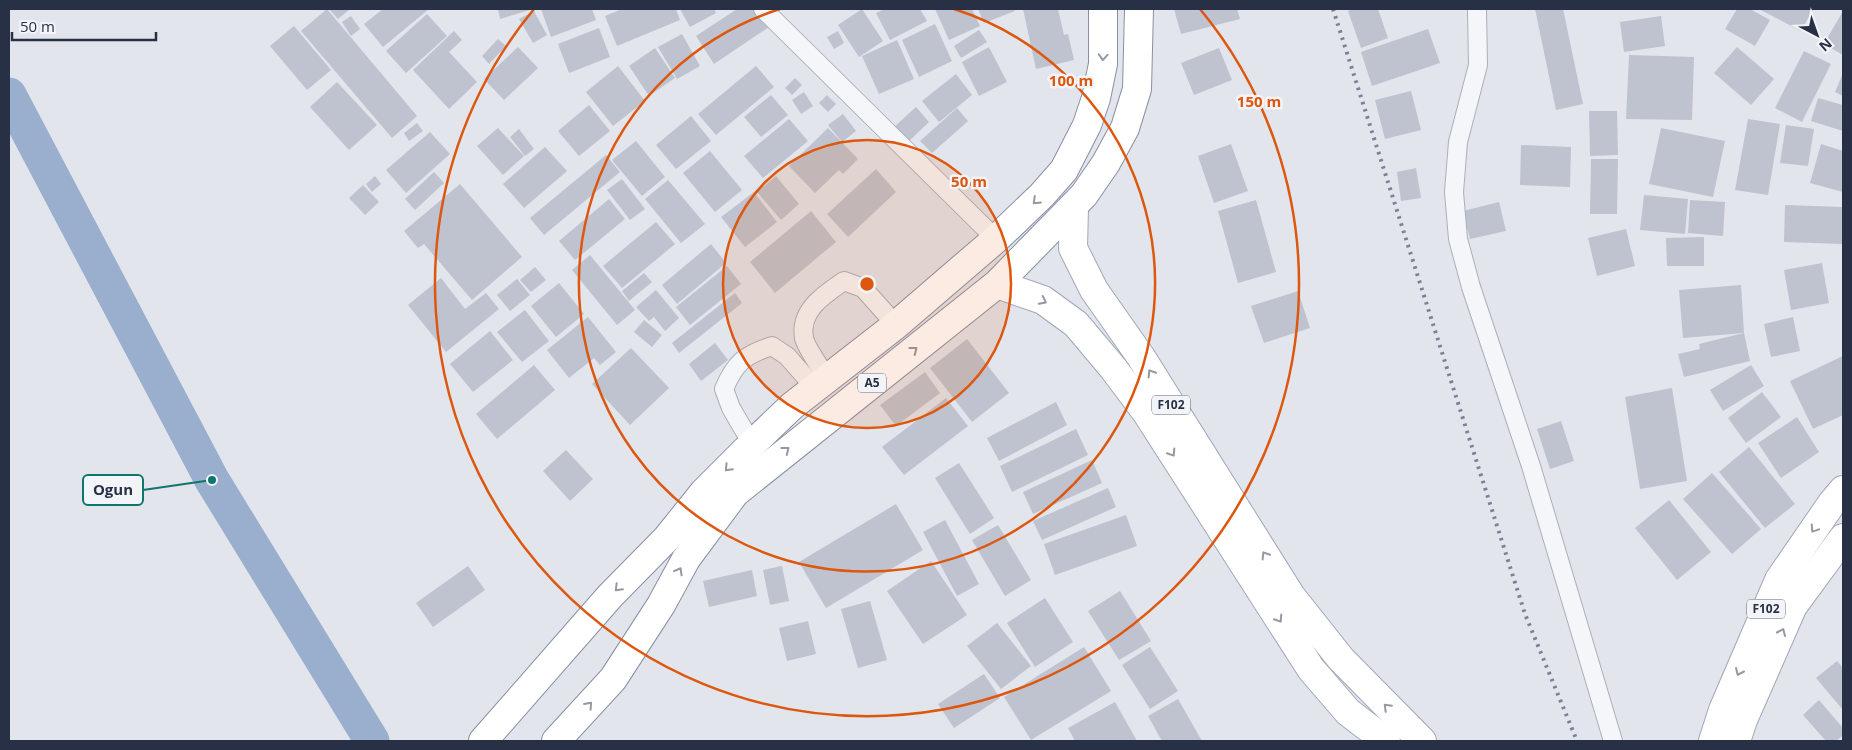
<svg xmlns="http://www.w3.org/2000/svg" width="1852" height="750" font-family="'Open Sans',sans-serif">
<rect width="100%" height="100%" fill="#e2e5eb"/>
<g fill="none" stroke-linecap="round" stroke-linejoin="round">
<path stroke="#9aaece" stroke-width="35" d="M9 95 212 480 372 741"/>
</g>
<g fill="#bfc3cf">
<path d="M327 9 417 116 392 138 301 31Z"/>
<path d="M329 9H350L338 19Z"/>
<path d="M383 9H429L383 47 364 24Z"/>
<path d="M498 9H533L500 19Z"/>
<path d="M541 9H592L596 20 551 37Z"/>
<path d="M622 9H676L680 20 617 46 605 16Z"/>
<path d="M680 9H714L716 13 690 27Z"/>
<path d="M737 9H757L769 27 714 64 696 36Z"/>
<path d="M862 9 883 41 859 57 838 25Z"/>
<path d="M885 9H920L927 21 890 40 876 13Z"/>
<path d="M935 9H972L980 26 949 40Z"/>
<path d="M978 9H1014L1015 11 984 23Z"/>
<path d="M1023 9H1058L1064 35 1068 34 1074 60 1036 69Z"/>
<path d="M1174 9H1237L1240 19 1181 34Z"/>
<path d="M1353 9H1378L1388 38 1361 48 1348 11Z"/>
<path d="M1535 9H1563L1583 104 1556 110Z"/>
<path d="M1737 9H1750L1770 20 1755 46 1725 29Z"/>
<path d="M1759 9H1813L1801 31Z"/>
<path d="M534 11 547 35 533 43 519 19Z"/>
<path d="M1843 11V55L1824 44Z"/>
<path d="M427 14 447 36 406 73 386 51Z"/>
<path d="M351 16 360 29 351 36 342 22Z"/>
<path d="M1661 16 1665 46 1624 52 1620 22Z"/>
<path d="M935 24 952 61 919 77 902 40Z"/>
<path d="M294 26 331 70 307 90 270 46Z"/>
<path d="M599 28 610 57 569 73 558 44Z"/>
<path d="M1428 29 1440 63 1372 86 1361 52Z"/>
<path d="M979 30 987 42 961 58 954 46Z"/>
<path d="M454 31 462 40 449 52 477 82 449 109 413 70Z"/>
<path d="M838 31 844 43 834 49 827 37Z"/>
<path d="M682 34 700 66 677 79 658 47Z"/>
<path d="M498 39 506 46 489 64 482 56Z"/>
<path d="M897 40 914 79 879 94 862 56Z"/>
<path d="M518 47 538 68 504 100 484 79Z"/>
<path d="M989 47 1007 82 979 96 962 62Z"/>
<path d="M1737 47 1774 79 1751 105 1714 73Z"/>
<path d="M655 48 675 78 649 96 629 66Z"/>
<path d="M1219 48 1232 80 1194 95 1181 63Z"/>
<path d="M1804 51 1831 64 1802 122 1775 108Z"/>
<path d="M1629 55 1694 57 1692 120 1626 119Z"/>
<path d="M618 66 645 101 613 126 586 92Z"/>
<path d="M756 66 774 87 716 135 698 114Z"/>
<path d="M1843 73V96L1835 92Z"/>
<path d="M956 74 972 95 939 122 922 101Z"/>
<path d="M795 78 802 85 792 95 785 88Z"/>
<path d="M337 82 377 125 349 150 310 107Z"/>
<path d="M1411 91 1421 130 1385 139 1375 100Z"/>
<path d="M804 92 813 106 801 114 792 100Z"/>
<path d="M771 95 788 115 761 137 744 117Z"/>
<path d="M827 95 836 104 828 112 819 103Z"/>
<path d="M1818 98 1843 105V131L1811 121Z"/>
<path d="M589 105 610 131 579 156 558 131Z"/>
<path d="M916 107 929 122 907 143 893 128Z"/>
<path d="M957 108 968 121 932 153 920 141Z"/>
<path d="M1589 111H1617L1618 155 1590 156Z"/>
<path d="M843 114 856 131 842 142 828 125Z"/>
<path d="M691 116 711 141 676 169 656 145Z"/>
<path d="M789 119 808 141 763 178 744 156Z"/>
<path d="M1748 119 1780 124 1768 195 1735 190Z"/>
<path d="M417 123 423 131 409 141 404 133Z"/>
<path d="M1786 125 1814 129 1808 166 1780 163Z"/>
<path d="M498 128 524 156 503 175 477 146Z"/>
<path d="M828 128 858 159 843 174 839 170 815 193 789 166Z"/>
<path d="M1661 128 1725 141 1713 197 1649 184Z"/>
<path d="M519 129 534 149 525 156 510 137Z"/>
<path d="M430 132 450 154 406 193 386 170Z"/>
<path d="M636 141 665 177 642 196 612 160Z"/>
<path d="M1231 144 1248 191 1214 203 1198 156Z"/>
<path d="M1821 144 1843 151V192L1810 183Z"/>
<path d="M1521 145 1571 147 1570 187 1520 185Z"/>
<path d="M545 147 567 171 524 208 503 184Z"/>
<path d="M710 151 742 190 715 212 683 173Z"/>
<path d="M606 155 620 172 544 235 530 218Z"/>
<path d="M1591 159H1618L1617 214H1590Z"/>
<path d="M1416 168 1421 198 1401 201 1397 172Z"/>
<path d="M876 169 896 192 848 237 827 214Z"/>
<path d="M434 172 444 183 415 210 405 199Z"/>
<path d="M375 176 381 184 372 192 366 184Z"/>
<path d="M776 176 799 204 781 220 757 192Z"/>
<path d="M622 179 645 209 630 220 607 190Z"/>
<path d="M668 180 705 224 681 243 645 199Z"/>
<path d="M460 184 522 257 472 300 424 244 418 248 404 231Z"/>
<path d="M363 185 379 202 365 215 349 198Z"/>
<path d="M754 192 777 222 745 247 721 217Z"/>
<path d="M1644 195 1688 199 1685 234 1640 230Z"/>
<path d="M609 199 625 219 575 260 559 241Z"/>
<path d="M1256 200 1276 272 1238 283 1218 211Z"/>
<path d="M1690 200 1725 202 1723 236 1688 233Z"/>
<path d="M1499 202 1506 231 1470 239 1463 211Z"/>
<path d="M1785 205 1843 207V244L1784 242Z"/>
<path d="M811 211 836 242 775 293 750 262Z"/>
<path d="M656 222 675 244 622 288 603 266Z"/>
<path d="M1626 229 1635 266 1597 276 1588 238Z"/>
<path d="M1704 237V266H1667L1666 238Z"/>
<path d="M711 244 726 263 677 304 662 285Z"/>
<path d="M590 255 635 310 617 325 572 270Z"/>
<path d="M1822 263 1829 303 1791 310 1784 270Z"/>
<path d="M727 266 741 284 690 325 676 307Z"/>
<path d="M535 267 546 280 531 292 520 280Z"/>
<path d="M644 273 652 282 629 301 622 291Z"/>
<path d="M441 278 465 309 486 293 499 309 446 352 408 305Z"/>
<path d="M517 279 530 295 510 311 497 295Z"/>
<path d="M559 283 584 314 556 337 531 306Z"/>
<path d="M1741 285 1744 333 1683 338 1679 290Z"/>
<path d="M656 290 679 318 665 331 654 317 649 321 636 307Z"/>
<path d="M1298 291 1310 328 1264 343 1251 306Z"/>
<path d="M735 293 742 303 679 353 672 343Z"/>
<path d="M525 310 549 341 522 362 497 332Z"/>
<path d="M588 317 616 352 600 365 594 358 569 378 547 350Z"/>
<path d="M1793 317 1800 351 1771 357 1764 324Z"/>
<path d="M644 320 662 335 652 347 634 332Z"/>
<path d="M490 331 513 360 473 392 450 364Z"/>
<path d="M1744 333 1750 361 1684 377 1678 354 1700 349 1699 344Z"/>
<path d="M967 339 1009 393 972 422 930 368Z"/>
<path d="M715 343 728 360 701 381 689 364Z"/>
<path d="M631 348 669 388 630 425 592 384Z"/>
<path d="M1843 356V415L1813 429 1790 381Z"/>
<path d="M534 365 555 390 497 439 476 414Z"/>
<path d="M1751 365 1764 386 1723 411 1710 390Z"/>
<path d="M925 372 940 393 896 426 880 405Z"/>
<path d="M1672 388 1687 481 1640 489 1625 397Z"/>
<path d="M1762 392 1781 417 1746 443 1728 418Z"/>
<path d="M946 398 968 426 904 475 882 447Z"/>
<path d="M1056 402 1067 425 999 461 987 438Z"/>
<path d="M1797 417 1819 452 1781 478 1758 443Z"/>
<path d="M1561 421 1574 461 1550 469 1537 429Z"/>
<path d="M1076 429 1088 455 1012 492 1000 466Z"/>
<path d="M1749 447 1795 504 1765 528 1719 472Z"/>
<path d="M566 450 593 479 570 501 543 471Z"/>
<path d="M1092 460 1102 483 1033 514 1023 492Z"/>
<path d="M959 463 994 518 970 534 935 478Z"/>
<path d="M1712 473 1761 529 1732 554 1683 499Z"/>
<path d="M1108 488 1116 507 1042 540 1033 521Z"/>
<path d="M1669 500 1711 552 1677 580 1635 528Z"/>
<path d="M896 504 923 550 826 608 799 562Z"/>
<path d="M1126 515 1137 546 1055 575 1044 544Z"/>
<path d="M945 520 979 584 957 596 923 532Z"/>
<path d="M998 525 1031 580 1005 596 972 540Z"/>
<path d="M931 561 967 615 923 644 887 591Z"/>
<path d="M468 566 485 590 433 627 416 603Z"/>
<path d="M782 566 789 601 770 605 763 570Z"/>
<path d="M752 570 757 596 709 607 703 581Z"/>
<path d="M1120 591 1151 641 1119 660 1088 611Z"/>
<path d="M1045 598 1073 642 1035 667 1007 623Z"/>
<path d="M870 601 887 660 858 668 841 609Z"/>
<path d="M808 621 816 654 787 661 779 628Z"/>
<path d="M997 623 1031 666 1001 689 967 646Z"/>
<path d="M1084 647 1111 691 1031 740 1004 697Z"/>
<path d="M1150 647 1178 691 1150 709 1122 665Z"/>
<path d="M1837 661 1843 668V710L1816 678Z"/>
<path d="M984 674 1000 698 954 728 938 704Z"/>
<path d="M1178 699 1202 741H1162L1148 716Z"/>
<path d="M1819 700 1843 728V735L1836 741H1826L1803 715Z"/>
<path d="M1115 702 1137 741H1075L1068 728Z"/>
</g>
<g fill="none" stroke-linecap="round" stroke-linejoin="round">
<defs>
<g id="minor">
<path d="M763 9 996 239"/>
<path d="M1477 9 1478 65 1458 142 1454 192 1458 239 1471 287 1531 466 1613 741"/>
<path d="M827 378C821 368 806 348 804 338 799 310 825 294 844 281L863 288 896 325"/>
<path d="M752 444 731 408 724 389C735 363 744 355 772 346L787 356 815 388"/>
</g>
<g id="primary">
<path d="M1074 208 1073 248 1094 290 1141 357 1291 596 1341 659 1422 741"/>
<path d="M997 284 1043 300 1076 324 1113 368 1146 412 1311 669 1348 712 1386 741"/>
<path d="M1713 741 1723 710 1779 580 1832 503 1843 490"/>
<path d="M1736 741 1743 720 1793 606 1843 538"/>
</g>
<g id="trunk">
<path d="M483 741 610 596 667 538 704 492 747 449 792 406 896 325 996 239 1042 195 1064 170 1087 125 1096 98 1103 64V9"/>
<path d="M556 741 613 679 661 605 686 559 735 493 997 284 1084 195 1106 163 1125 128 1137 89 1139 9"/>
</g>
</defs>
<use href="#minor" stroke="#aaafb9" stroke-width="20"/>
<use href="#primary" stroke="#a0a7b8" stroke-width="30"/>
<use href="#trunk" stroke="#8890a3" stroke-width="30"/>
<use href="#minor" stroke="#f5f6f9" stroke-width="18"/>
<use href="#primary" stroke="#fff" stroke-width="28"/>
<use href="#trunk" stroke="#fff" stroke-width="28"/>
<path stroke="#7a8196" stroke-width="4" stroke-dasharray="2.5 5" stroke-linecap="butt" d="M1333 9 1525 614 1577 741"/>
</g>
<defs><path id="oneway-chevron" d="M-2-3.5L2.5 0L-2 3.5" fill="none" stroke-width="1.6" stroke-linecap="round" stroke-linejoin="round" transform="scale(1.25)"/></defs>
<g stroke="#9498a2">
<use href="#oneway-chevron" transform="translate(1103 57) rotate(94)"/>
<use href="#oneway-chevron" transform="translate(1036 201) rotate(136)"/>
<use href="#oneway-chevron" transform="translate(1043 301) rotate(27)"/>
<use href="#oneway-chevron" transform="translate(914 350) rotate(-38)"/>
<use href="#oneway-chevron" transform="translate(1151 373) rotate(-122)"/>
<use href="#oneway-chevron" transform="translate(786 450) rotate(-38)"/>
<use href="#oneway-chevron" transform="translate(1172 453) rotate(57)"/>
<use href="#oneway-chevron" transform="translate(728 468) rotate(134)"/>
<use href="#oneway-chevron" transform="translate(1814 529) rotate(124)"/>
<use href="#oneway-chevron" transform="translate(1265 555) rotate(-122)"/>
<use href="#oneway-chevron" transform="translate(679 571) rotate(-61)"/>
<use href="#oneway-chevron" transform="translate(618 588) rotate(135)"/>
<use href="#oneway-chevron" transform="translate(1279 619) rotate(57)"/>
<use href="#oneway-chevron" transform="translate(1782 632) rotate(-66)"/>
<use href="#oneway-chevron" transform="translate(1739 672) rotate(114)"/>
<use href="#oneway-chevron" transform="translate(589 705) rotate(-48)"/>
<use href="#oneway-chevron" transform="translate(1387 707) rotate(-135)"/>
</g>
<circle cx="867" cy="284" r="144" fill="#de570f" fill-opacity=".12"/>
<g fill="none" stroke="#de570f" stroke-width="2.5">
<circle cx="867" cy="284" r="144"/>
<path d="M954 9A288 288 0 1 1 780 9"/>
<path d="M1200 9A432 432 0 1 1 534 9"/>
</g>
<g text-anchor="middle" stroke-width="5" stroke-linejoin="round" paint-order="stroke">
<g fill="#f2f4f8" stroke="#656b7b" stroke-width="1">
<rect x="858" y="373.5" width="28" height="19" rx="4"/>
<rect x="1152" y="395.5" width="38" height="19" rx="4"/>
<rect x="1747" y="599.5" width="38" height="19" rx="4"/>
</g>
<g font-size="12" font-weight="bold" fill="#283045">
<text x="872" y="387">A5</text>
<text x="1171" y="409">F102</text>
<text x="1766" y="613">F102</text>
</g>
</g>
<circle cx="867" cy="284" r="8" fill="#de570f" stroke="#f2f4f8" stroke-width="2.5"/>
<g font-size="15" text-anchor="middle" font-weight="bold" fill="#de570f" stroke="#f2f4f8" stroke-width="5" stroke-linejoin="round" paint-order="stroke">
<text x="1071" y="86">100 m</text>
<text x="1259" y="107">150 m</text>
<text x="969" y="187">50 m</text>
</g>
<path fill="none" stroke="#0f766e" stroke-width="2" d="M212 480L143 490"/>
<circle fill="#0f766e" stroke="#f2f4f8" stroke-width="2" cx="212" cy="480" r="5"/>
<rect fill="#f2f4f8" stroke="#0f766e" stroke-width="2" x="83" y="475" width="60" height="30" rx="5"/>
<g font-size="15" text-anchor="middle" font-weight="bold" fill="#283045">
<text x="113" y="495">Ogun</text>
</g>
<rect width="1852" height="750" fill="none" stroke="#283045" stroke-width="20"/>
<g transform="translate(1817 35) rotate(139)" stroke="#f2f4f8" stroke-width="4" paint-order="stroke">
<path d="M0-4L9 19L0 12L-9 19Z" fill="#283045"/>
<text y="-8" font-size="14" font-weight="bold" text-anchor="middle" fill="#283045">N</text>
</g>
<path d="M12 32v8h144v-8" fill="none" stroke="#283045" stroke-width="2.5"/>
<text x="20" y="32" font-size="15" fill="#283045" stroke="#f2f4f8" stroke-width="4" paint-order="stroke">50 m</text>
</svg>
